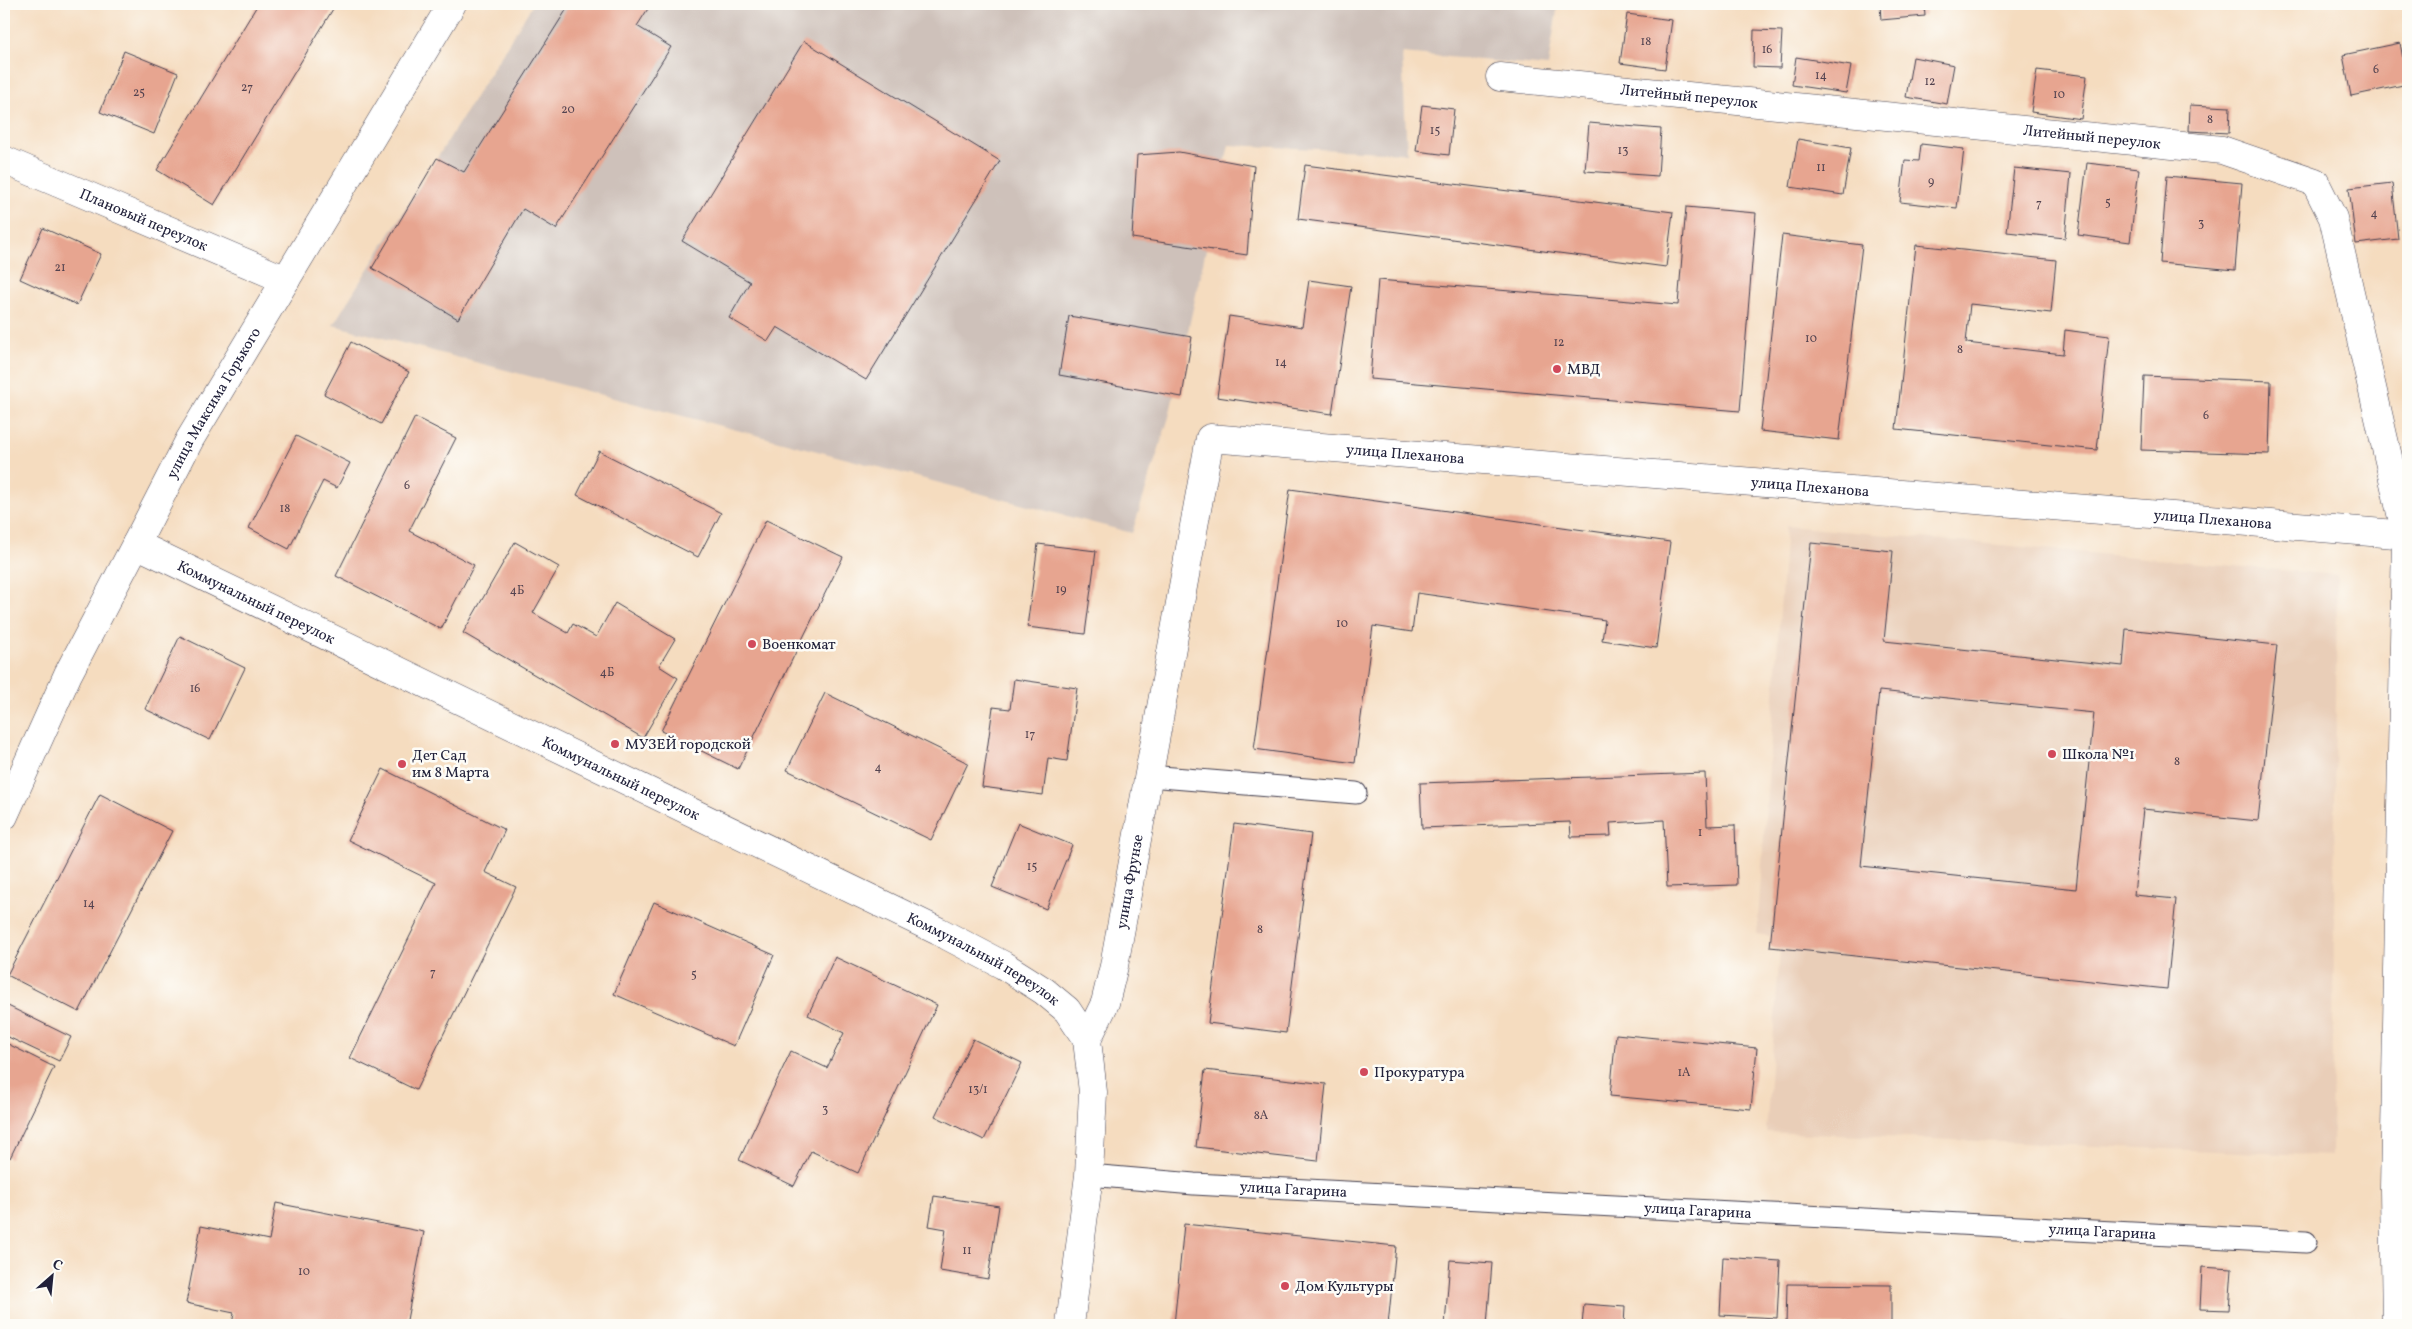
<svg xmlns="http://www.w3.org/2000/svg" width="2412" height="1329" font-family="Vollkorn,serif">
<rect width="100%" height="100%" fill="#fdfcf7"/>
<filter id="ink" filterUnits="userSpaceOnUse"><feTurbulence type="fractalNoise" baseFrequency=".02" numOctaves="2"/><feDisplacementMap in="SourceGraphic" scale="10" xChannelSelector="R" yChannelSelector="G"/><feConvolveMatrix kernelMatrix="1 2 1 2 8 2 1 2 1" color-interpolation-filters="sRGB"/></filter>
<filter id="wash" filterUnits="userSpaceOnUse"><feTurbulence type="fractalNoise" baseFrequency=".0096" numOctaves="4" result="noise"/><feDisplacementMap in="SourceGraphic" scale="20" xChannelSelector="R" yChannelSelector="G"/><feGaussianBlur stdDeviation="1.12" result="paint"/><feColorMatrix in="noise" values="0 0 0 0 0 0 0 0 0 0 0 0 0 0 0 0 0 1.4 0 .05"/><feComposite in="paint" operator="in"/></filter>
<g filter="url(#wash)">
<rect width="100%" height="100%" fill="#f5dcbf"/>
<path fill="#e9ceb8" d="M1786 526 2337 575 2332 1156 1766 1132 1781 938 1757 934Z"/>
<path fill="#cec1ba" d="M533 4H1558L1548 66 1402 53 1407 153 1229 145 1169 417 1132 533 333 325Z"/>
<g id="blocks">
<g fill="#e7a590" fill-rule="evenodd">
<path d="M258 4H336L214 205 157 170Z"/>
<path d="M570 4H651L637 26 671 47 556 229 523 209 458 319 372 268 437 158 464 172Z"/>
<path d="M1880 4H1924L1925 16 1881 20Z"/>
<path d="M1627 14 1672 20 1665 69 1620 63Z"/>
<path d="M1754 30 1782 31 1780 68 1753 67Z"/>
<path d="M804 41 1000 161 866 380 777 327 768 341 729 318 750 282 682 241Z"/>
<path d="M2400 43 2408 84 2351 96 2343 55Z"/>
<path d="M124 51 178 73 154 134 100 112Z"/>
<path d="M1796 57 1851 66 1846 93 1792 85Z"/>
<path d="M1913 57 1954 65 1947 104 1906 97Z"/>
<path d="M2037 70 2087 76 2081 119 2031 112Z"/>
<path d="M1422 105 1454 109 1449 155 1416 151Z"/>
<path d="M2190 105 2230 107 2229 133 2189 131Z"/>
<path d="M1589 123 1661 129 1658 176 1585 171Z"/>
<path d="M1798 139 1851 148 1843 195 1790 187Z"/>
<path d="M1921 144 1964 149 1957 208 1900 202 1905 160 1919 161Z"/>
<path d="M1179 152 1254 166 1247 255 1132 238 1137 155Z"/>
<path d="M2087 163 2139 169 2130 242 2078 235Z"/>
<path d="M1305 165 1673 212 1666 267 1298 219Z"/>
<path d="M2014 168 2071 174 2065 238 2007 232Z"/>
<path d="M2167 176 2242 183 2235 270 2160 263Z"/>
<path d="M2392 183 2398 239 2356 244 2349 188Z"/>
<path d="M1686 207 1756 213 1740 411 1370 379 1378 280 1678 305Z"/>
<path d="M43 228 101 254 77 305 20 279Z"/>
<path d="M1782 235 1862 245 1839 440 1760 431Z"/>
<path d="M1916 245 2056 260 2051 313 1970 304 1966 343 2063 354 2065 330 2109 336 2097 450 1896 429Z"/>
<path d="M1309 280 1351 286 1332 414 1217 397 1229 316 1302 327Z"/>
<path d="M1069 316 1192 337 1182 397 1059 375Z"/>
<path d="M351 342 409 372 381 424 324 394Z"/>
<path d="M2144 376 2271 381 2269 454 2141 450Z"/>
<path d="M415 417 456 438 409 531 474 565 441 629 336 576Z"/>
<path d="M296 436 350 463 337 488 323 481 289 549 249 528Z"/>
<path d="M599 451 721 513 698 557 577 495Z"/>
<path d="M1290 489 1670 542 1656 648 1602 640 1605 620 1417 593 1412 632 1373 626 1355 763 1254 749Z"/>
<path d="M766 520 843 557 738 769 661 731Z"/>
<path d="M515 542 559 567 533 613 568 633 573 624 596 637 615 603 675 639 659 666 678 678 643 738 463 633Z"/>
<path d="M1811 543 1893 551 1884 641 2123 666 2126 629 2277 645 2258 821 2143 809 2134 895 2176 899 2167 989 1770 947ZM1879 691 2094 713 2076 889 1861 866Z"/>
<path d="M1038 544 1096 551 1085 634 1027 627Z"/>
<path d="M180 636 245 668 210 740 145 709Z"/>
<path d="M1014 679 1077 688 1067 761 1048 758 1043 795 982 787 993 707 1010 709Z"/>
<path d="M825 693 968 763 931 840 787 770Z"/>
<path d="M383 769 505 830 485 872 516 887 416 1090 350 1058 436 883 348 840Z"/>
<path d="M1705 773 1707 826 1735 825 1737 885 1667 887 1664 820 1610 823 1611 836 1571 837 1570 822 1422 828 1420 783Z"/>
<path d="M100 794 172 831 79 1012 7 975Z"/>
<path d="M1018 823 1072 845 1046 909 992 887Z"/>
<path d="M1234 824 1311 834 1286 1033 1208 1023Z"/>
<path d="M654 902 774 955 734 1046 614 994Z"/>
<path d="M835 957 937 1005 858 1173 811 1151 794 1186 739 1160 791 1051 827 1068 844 1033 808 1015Z"/>
<path d="M4 1004 71 1037 59 1061 4 1035Z"/>
<path d="M1616 1034 1757 1048 1751 1109 1610 1096Z"/>
<path d="M973 1039 1022 1063 984 1140 935 1116Z"/>
<path d="M4 1042 54 1067 10 1158 4 1155Z"/>
<path d="M1205 1070 1326 1084 1318 1161 1196 1147Z"/>
<path d="M934 1196 999 1206 988 1279 940 1271 946 1229 929 1226Z"/>
<path d="M276 1203 424 1232 406 1325H232L234 1313 186 1303 201 1226 269 1240Z"/>
<path d="M1184 1224 1396 1246 1388 1325H1174Z"/>
<path d="M1723 1257 1780 1261 1777 1318 1720 1315Z"/>
<path d="M1450 1260 1492 1263 1487 1325H1445Z"/>
<path d="M2202 1267 2232 1269 2229 1310 2200 1309Z"/>
<path d="M1787 1284 1891 1285V1325H1786Z"/>
<path d="M1584 1304 1625 1307 1624 1325H1582Z"/>
<path d="M692 1321 750 1324V1325H692Z"/>
<path d="M2060 1321 2091 1324V1325H2060Z"/>
</g>
</g>
</g>
<g filter="url(#ink)">
<use href="#blocks" fill-opacity="0" stroke="#423e4f" stroke-width="1"/>
<g fill="none" stroke-linecap="round" stroke-linejoin="round">
<defs>
<g id="service">
<path d="M1149 776 1356 793"/>
<path id="s1" d="M1089 1175 1194 1184 2306 1242"/>
</g>
<g id="minor">
<path id="s2" d="M1500 77 2222 150 2315 182 2333 218 2406 535 2394 1189 2396 1325"/>
<path id="s3" d="M4 160 286 280"/>
<path id="s4" d="M136 544 190 439 452 4"/>
<path id="s5" d="M1087 1040 1105 1003 1114 966 1210 438 2408 535"/>
</g>
<g id="tertiary">
<path id="s6" d="M4 816 68 674 136 544 938 931 1003 965 1044 991 1067 1010 1087 1040 1093 1092 1089 1175 1070 1325"/>
</g>
</defs>
<use href="#service" stroke="#423e4f" stroke-width="23"/>
<use href="#minor" stroke="#423e4f" stroke-width="29"/>
<use href="#tertiary" stroke="#423e4f" stroke-width="29"/>
<use href="#service" stroke="#fff" stroke-width="21"/>
<use href="#minor" stroke="#fff" stroke-width="28"/>
<use href="#tertiary" stroke="#fff" stroke-width="28"/>
</g>
</g>
<g fill="#d1495b" stroke="#fdfcf7" stroke-width="2">
<circle cx="1557" cy="369" r="5"/>
<circle cx="752" cy="644" r="5"/>
<circle cx="615" cy="744" r="5"/>
<circle cx="2052" cy="754" r="5"/>
<circle cx="402" cy="764" r="5"/>
<circle cx="1364" cy="1072" r="5"/>
<circle cx="1285" cy="1286" r="5"/>
</g>
<g text-anchor="middle" stroke-width="5" stroke-linejoin="round" paint-order="stroke">
<g font-size="12" fill="#534350">
<text x="1646" y="45">18</text>
<text x="1767" y="53">16</text>
<text x="2376" y="73">6</text>
<text x="1821" y="79">14</text>
<text x="1930" y="85">12</text>
<text x="247" y="91">27</text>
<text x="139" y="96">25</text>
<text x="2059" y="98">10</text>
<text x="568" y="113">20</text>
<text x="2210" y="123">8</text>
<text x="1435" y="134">15</text>
<text x="1623" y="154">13</text>
<text x="1821" y="171">11</text>
<text x="1931" y="185">9</text>
<text x="2108" y="206">5</text>
<text x="2039" y="207">7</text>
<text x="2374" y="217">4</text>
<text x="2201" y="227">3</text>
<text x="60" y="271">21</text>
<text x="1811" y="342">10</text>
<text x="1559" y="346">12</text>
<text x="1960" y="353">8</text>
<text x="1281" y="366">14</text>
<text x="2206" y="419">6</text>
<text x="407" y="489">6</text>
<text x="285" y="512">18</text>
<text x="1061" y="593">19</text>
<text x="517" y="594">4Б</text>
<text x="1342" y="627">10</text>
<text x="607" y="676">4Б</text>
<text x="195" y="692">16</text>
<text x="1030" y="738">17</text>
<text x="2177" y="765">8</text>
<text x="878" y="771">4</text>
<text x="1700" y="836">1</text>
<text x="1032" y="870">15</text>
<text x="89" y="907">14</text>
<text x="1260" y="933">8</text>
<text x="433" y="976">7</text>
<text x="694" y="978">5</text>
<text x="1684" y="1076">1А</text>
<text x="978" y="1093">13/1</text>
<text x="825" y="1113">3</text>
<text x="1261" y="1119">8А</text>
<text x="967" y="1254">11</text>
<text x="304" y="1275">10</text>
</g>
<g font-size="15" fill="#22223b" stroke="#fdfcf7">
<text dy="5" stroke="none"><textPath href="#s2" startOffset="190">Литейный переулок</textPath></text>
<text dy="5" stroke="none"><textPath href="#s2" startOffset="595">Литейный переулок</textPath></text>
<text dy="5" stroke="none"><textPath href="#s3" startOffset="152">Плановый переулок</textPath></text>
<text dy="5" stroke="none"><textPath href="#s4" startOffset="161">улица Максима Горького</textPath></text>
<text dy="5" stroke="none"><textPath href="#s5" startOffset="812">улица Плеханова</textPath></text>
<text dy="5" stroke="none"><textPath href="#s5" startOffset="1218">улица Плеханова</textPath></text>
<text dy="5" stroke="none"><textPath href="#s5" startOffset="1622">улица Плеханова</textPath></text>
<text dy="5" stroke="none"><textPath href="#s6" startOffset="436">Коммунальный переулок</textPath></text>
<text dy="5" stroke="none"><textPath href="#s6" startOffset="841">Коммунальный переулок</textPath></text>
<text dy="5" stroke="none"><textPath href="#s5" startOffset="165">улица Фрунзе</textPath></text>
<text dy="5" stroke="none"><textPath href="#s6" startOffset="1246">Коммунальный переулок</textPath></text>
<text dy="5" stroke="none"><textPath href="#s1" startOffset="205">улица Гагарина</textPath></text>
<text dy="5" stroke="none"><textPath href="#s1" startOffset="610">улица Гагарина</textPath></text>
<text dy="5" stroke="none"><textPath href="#s1" startOffset="1015">улица Гагарина</textPath></text>
</g>
<g font-size="15" fill="#22223b" stroke="#fdfcf7" text-anchor="start">
<text x="1567" y="374">МВД</text>
<text x="762" y="649">Военкомат</text>
<text x="625" y="749">МУЗЕЙ городской</text>
<text x="2062" y="759">Школа №1</text>
<text x="412" y="760">Дет Сад<tspan x="412" dy="17">им 8 Марта</tspan></text>
<text x="1374" y="1077">Прокуратура</text>
<text x="1295" y="1291">Дом Культуры</text>
</g>
</g>
<rect width="2412" height="1329" fill="none" stroke="#fdfcf7" stroke-width="20"/>
<g transform="translate(52 1276) rotate(27)" stroke="#fdfcf7" stroke-width="4" paint-order="stroke">
<path d="M0-4L9 19L0 12L-9 19Z" fill="#22223b"/>
<text y="-8" font-size="14" font-weight="bold" text-anchor="middle" fill="#22223b">С</text>
</g>
</svg>
